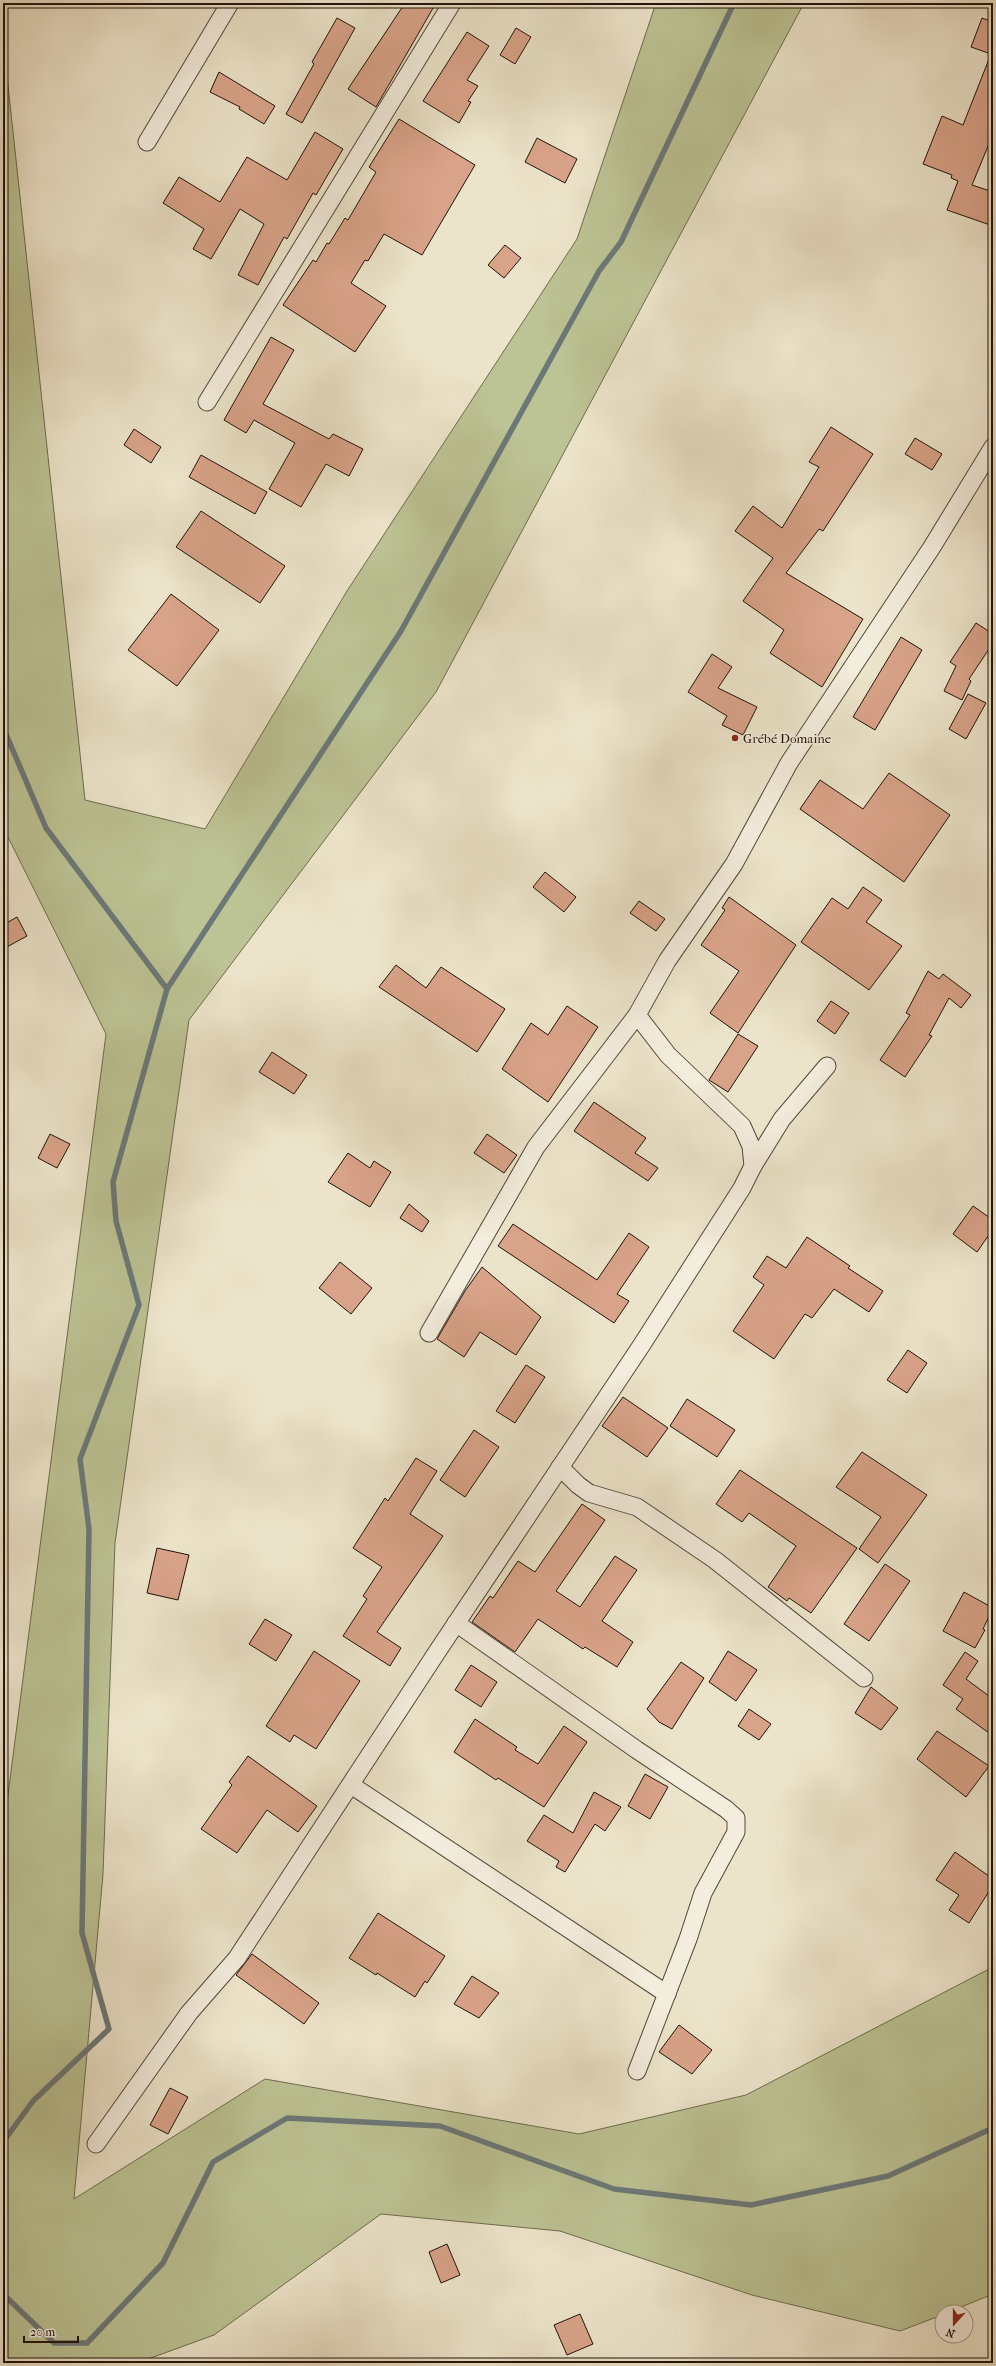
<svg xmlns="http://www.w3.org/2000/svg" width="996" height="2366" font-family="'IM FELL French Canon',serif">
<rect width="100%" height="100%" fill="#ece4ca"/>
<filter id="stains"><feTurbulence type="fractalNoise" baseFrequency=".005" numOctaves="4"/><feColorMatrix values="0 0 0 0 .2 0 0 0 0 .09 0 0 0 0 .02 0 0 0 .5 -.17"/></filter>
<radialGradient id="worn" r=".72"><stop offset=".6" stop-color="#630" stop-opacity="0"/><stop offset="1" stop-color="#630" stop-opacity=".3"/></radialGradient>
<path fill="#bcc394" stroke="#6e6b4f" d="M656 3H804L436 692 189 1020 115 1543 103 1874 74 2199 265 2079 579 2134 746 2095 993 1967V2294L949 2312H942V2315L900 2331 752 2295 560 2231 381 2214 214 2335 137 2363H3V1834L106 1034 3 827V39L85 800 205 829 347 591 577 239Z"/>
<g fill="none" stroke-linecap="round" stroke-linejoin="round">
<g stroke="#6c7878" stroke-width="5.5">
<path d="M3 727 46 828 167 989"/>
<path d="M3 2142 33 2101 109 2029 82 1933 89 1529 80 1459 139 1305 116 1221 113 1182 167 989 401 631 599 271 621 242 734 3"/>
<path d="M3 2294 54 2343H87L163 2263 213 2162 287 2118 440 2126 614 2189 751 2205 888 2176 993 2128"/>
</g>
</g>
<g fill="#d9a389" stroke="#20130a">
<path d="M405 3H436L376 107 348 89Z"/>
<path d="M337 18 355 28 302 123 286 114 314 64 312 62Z"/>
<path d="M982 18 993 22V134L972 185 993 192V226L947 210 958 181 951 178 952 175 923 164 942 116 963 125 991 54 971 47Z"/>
<path d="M516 28 531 37 515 64 500 55Z"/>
<path d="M467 32 489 46 467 80 478 86 468 101 471 102 459 123 423 101Z"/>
<path d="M219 72 275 106 264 124 239 109 240 107 210 92Z"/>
<path d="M399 119 475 165 422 255 384 234 368 261 365 260 351 283 386 306 355 352 283 305 313 260 316 262 327 243 329 244 345 218 348 220 376 172 369 167Z"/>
<path d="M315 132 343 149 316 195 313 193 287 239 284 237 258 285 238 275 264 224 240 209 211 259 193 249 204 229 163 203 179 177 220 202 247 157 287 180Z"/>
<path d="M537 138 577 159 565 183 525 162Z"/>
<path d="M505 245 521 258 504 278 488 265Z"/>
<path d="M271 337 294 350 263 404 329 439 333 434 363 449 349 476 326 464 301 507 269 489 295 443 254 420 246 433 224 420Z"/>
<path d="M831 427 873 454 823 531 819 529 786 573 863 619 822 687 770 653 784 630 743 601 773 558 735 531 753 506 782 528 819 467 809 462Z"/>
<path d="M134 429 161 447 151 463 124 445Z"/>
<path d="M915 438 942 454 932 470 905 454Z"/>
<path d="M201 455 267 492 255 514 189 477Z"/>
<path d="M201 511 285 566 260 603 176 547Z"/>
<path d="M171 594 219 630 177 686 128 650Z"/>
<path d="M976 623 993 634V643L969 679 971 681 962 700 944 691 956 666 950 662Z"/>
<path d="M901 637 922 650 875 730 853 717Z"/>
<path d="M712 654 732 667 718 688 757 707 743 735 722 725 727 716 688 692Z"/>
<path d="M968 694 986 703 966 739 949 729Z"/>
<path d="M889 773 950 815 904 882 800 809 820 780 863 809Z"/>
<path d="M545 872 576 897 564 912 533 887Z"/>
<path d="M863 887 882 900 866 922 902 946 869 990 801 942 832 898 848 909Z"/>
<path d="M729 897 796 945 738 1033 710 1013 739 971 701 945 725 910 722 908Z"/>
<path d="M639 901 665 919 656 931 630 913Z"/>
<path d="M17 917 27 936 3 949V925Z"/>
<path d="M396 965 426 988 441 967 505 1009 477 1052 379 987Z"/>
<path d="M928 971 939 979 943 974 971 995 961 1008 949 998 929 1035 932 1036 905 1077 880 1060 910 1015 906 1013Z"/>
<path d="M831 1001 849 1013 835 1034 817 1021Z"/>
<path d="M567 1006 598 1027 548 1102 502 1069 531 1023 548 1035Z"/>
<path d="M738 1034 758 1046 728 1092 709 1080Z"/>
<path d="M272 1052 307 1075 294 1094 259 1072Z"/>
<path d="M594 1102 646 1138 635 1153 658 1168 648 1181 574 1131Z"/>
<path d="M50 1134 70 1144 57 1168 38 1158Z"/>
<path d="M487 1134 517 1155 504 1173 474 1153Z"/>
<path d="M348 1153 370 1168 374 1161 391 1172 370 1207 328 1182Z"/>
<path d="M409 1204 429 1221 422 1232 400 1218Z"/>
<path d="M973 1206 993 1220V1229L977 1252 953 1234Z"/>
<path d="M513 1224 597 1280 629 1233 649 1247 617 1294 629 1301 614 1323 498 1246Z"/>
<path d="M807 1237 850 1266 848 1268 883 1291 869 1312 834 1289 812 1318 805 1314 774 1359 733 1331 764 1285 753 1277 767 1256 786 1268Z"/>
<path d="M340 1262 372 1288 351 1314 319 1288Z"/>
<path d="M482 1267 541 1317 516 1355 480 1332 464 1357 437 1339 465 1291Z"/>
<path d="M908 1350 927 1363 907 1393 887 1380Z"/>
<path d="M526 1365 545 1377 515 1423 496 1411Z"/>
<path d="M623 1397 668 1428 647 1457 602 1426Z"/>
<path d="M687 1399 735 1430 717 1457 670 1426Z"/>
<path d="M474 1430 499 1447 465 1497 440 1480Z"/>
<path d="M862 1452 927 1495 878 1563 859 1549 881 1517 836 1487Z"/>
<path d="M416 1458 437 1471 410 1514 443 1536 377 1632 401 1648 390 1666 343 1636 367 1599 363 1596 382 1567 353 1548 385 1498 388 1501Z"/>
<path d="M740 1470 857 1548 811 1613 789 1598 787 1601 768 1587 796 1546 749 1513 742 1522 716 1504Z"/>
<path d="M582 1504 605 1520 556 1591 580 1607 615 1556 637 1570 602 1621 633 1642 617 1667 585 1647 583 1649 538 1619 515 1652 472 1622 490 1596 493 1598 518 1561 535 1572Z"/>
<path d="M157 1548 189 1555 178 1600 147 1593Z"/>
<path d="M885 1564 910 1581 869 1641 844 1624Z"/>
<path d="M964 1592 993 1608 983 1629 985 1630 975 1648 943 1631Z"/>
<path d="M265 1619 292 1635 276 1661 249 1644Z"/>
<path d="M314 1651 360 1681 316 1749 294 1735 290 1742 266 1726Z"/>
<path d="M728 1651 757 1670 736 1701 709 1682Z"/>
<path d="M965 1652 978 1661 966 1679 993 1699V1736L956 1709 963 1699 943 1685Z"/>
<path d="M681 1662 704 1678 672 1729 659 1722 647 1709Z"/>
<path d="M471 1665 497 1682 481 1707 455 1690Z"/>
<path d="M871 1687 898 1708 881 1730 855 1713Z"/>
<path d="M749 1709 771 1724 759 1740 738 1726Z"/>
<path d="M475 1719 517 1747 515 1750 538 1764 564 1726 587 1742 544 1807 498 1778 496 1780 454 1752Z"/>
<path d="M937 1731 989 1766 966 1797 917 1759Z"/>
<path d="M248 1756 317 1806 298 1832 267 1810 237 1853 201 1829 232 1785 229 1782Z"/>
<path d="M645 1774 668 1787 650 1819 628 1806Z"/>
<path d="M594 1792 621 1807 605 1831 595 1824 565 1872 556 1867 559 1861 527 1841 544 1815 573 1833Z"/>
<path d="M955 1852 993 1879V1885L969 1923 949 1910 959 1895 936 1880Z"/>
<path d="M378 1913 445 1956 427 1983 425 1981 415 1997 377 1973 376 1975 349 1958Z"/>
<path d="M252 1954 319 2003 304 2024 236 1975Z"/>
<path d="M472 1976 499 1993 479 2018 454 2004Z"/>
<path d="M679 2025 712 2050 692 2074 659 2052Z"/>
<path d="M170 2088 188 2097 168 2134 150 2125Z"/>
<path d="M447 2244 460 2275 441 2283 429 2252Z"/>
<path d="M580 2314 593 2344 567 2355 554 2325Z"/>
</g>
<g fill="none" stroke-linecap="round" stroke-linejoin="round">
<defs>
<g id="street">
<path d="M147 142 230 3"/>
<path d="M207 402 452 3"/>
<path d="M753 1166 782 1119 827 1066"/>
<path d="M429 1333 536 1147 637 1015"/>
<path d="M560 1467 578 1485 589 1493 637 1507 715 1560 864 1678"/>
<path d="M456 1623 637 1750 726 1809 736 1818V1832L703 1893 688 1939 637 2071"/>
<path d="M351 1785 667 1994"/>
<path d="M96 2144 189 2013 237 1958 437 1652 641 1346 742 1188 753 1166 751 1146 742 1126 668 1055 637 1015 667 961 734 864 789 763 932 547 993 447"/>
</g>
</defs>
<use href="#street" stroke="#53473a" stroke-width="19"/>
<use href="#street" stroke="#f3eddd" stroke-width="17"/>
</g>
<circle fill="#8f2418" stroke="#f3eddd" stroke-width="1.5" cx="735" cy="738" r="4"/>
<g text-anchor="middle" stroke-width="3" stroke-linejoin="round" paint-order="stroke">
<g font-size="13" fill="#20130a" stroke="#f3eddd" text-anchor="start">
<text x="743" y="743">Grébé Domaine</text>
</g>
</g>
<rect width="996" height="2366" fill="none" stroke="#ece4ca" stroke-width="16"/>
<rect x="4" y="4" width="988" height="2358" fill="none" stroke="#20130a" stroke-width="2"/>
<rect x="8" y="8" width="980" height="2350" fill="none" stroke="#20130a"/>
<g transform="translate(954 2324) rotate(201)"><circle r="19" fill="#f3eddd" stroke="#9f9689"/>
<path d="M0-3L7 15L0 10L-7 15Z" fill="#8f2418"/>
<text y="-6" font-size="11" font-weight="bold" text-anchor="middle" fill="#20130a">N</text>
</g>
<path d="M24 2336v6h54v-6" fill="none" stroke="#20130a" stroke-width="2"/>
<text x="30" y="2336" font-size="12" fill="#20130a" stroke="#f3eddd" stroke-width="3" paint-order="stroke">20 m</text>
<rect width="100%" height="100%" filter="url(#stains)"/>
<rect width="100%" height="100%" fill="url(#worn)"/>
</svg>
